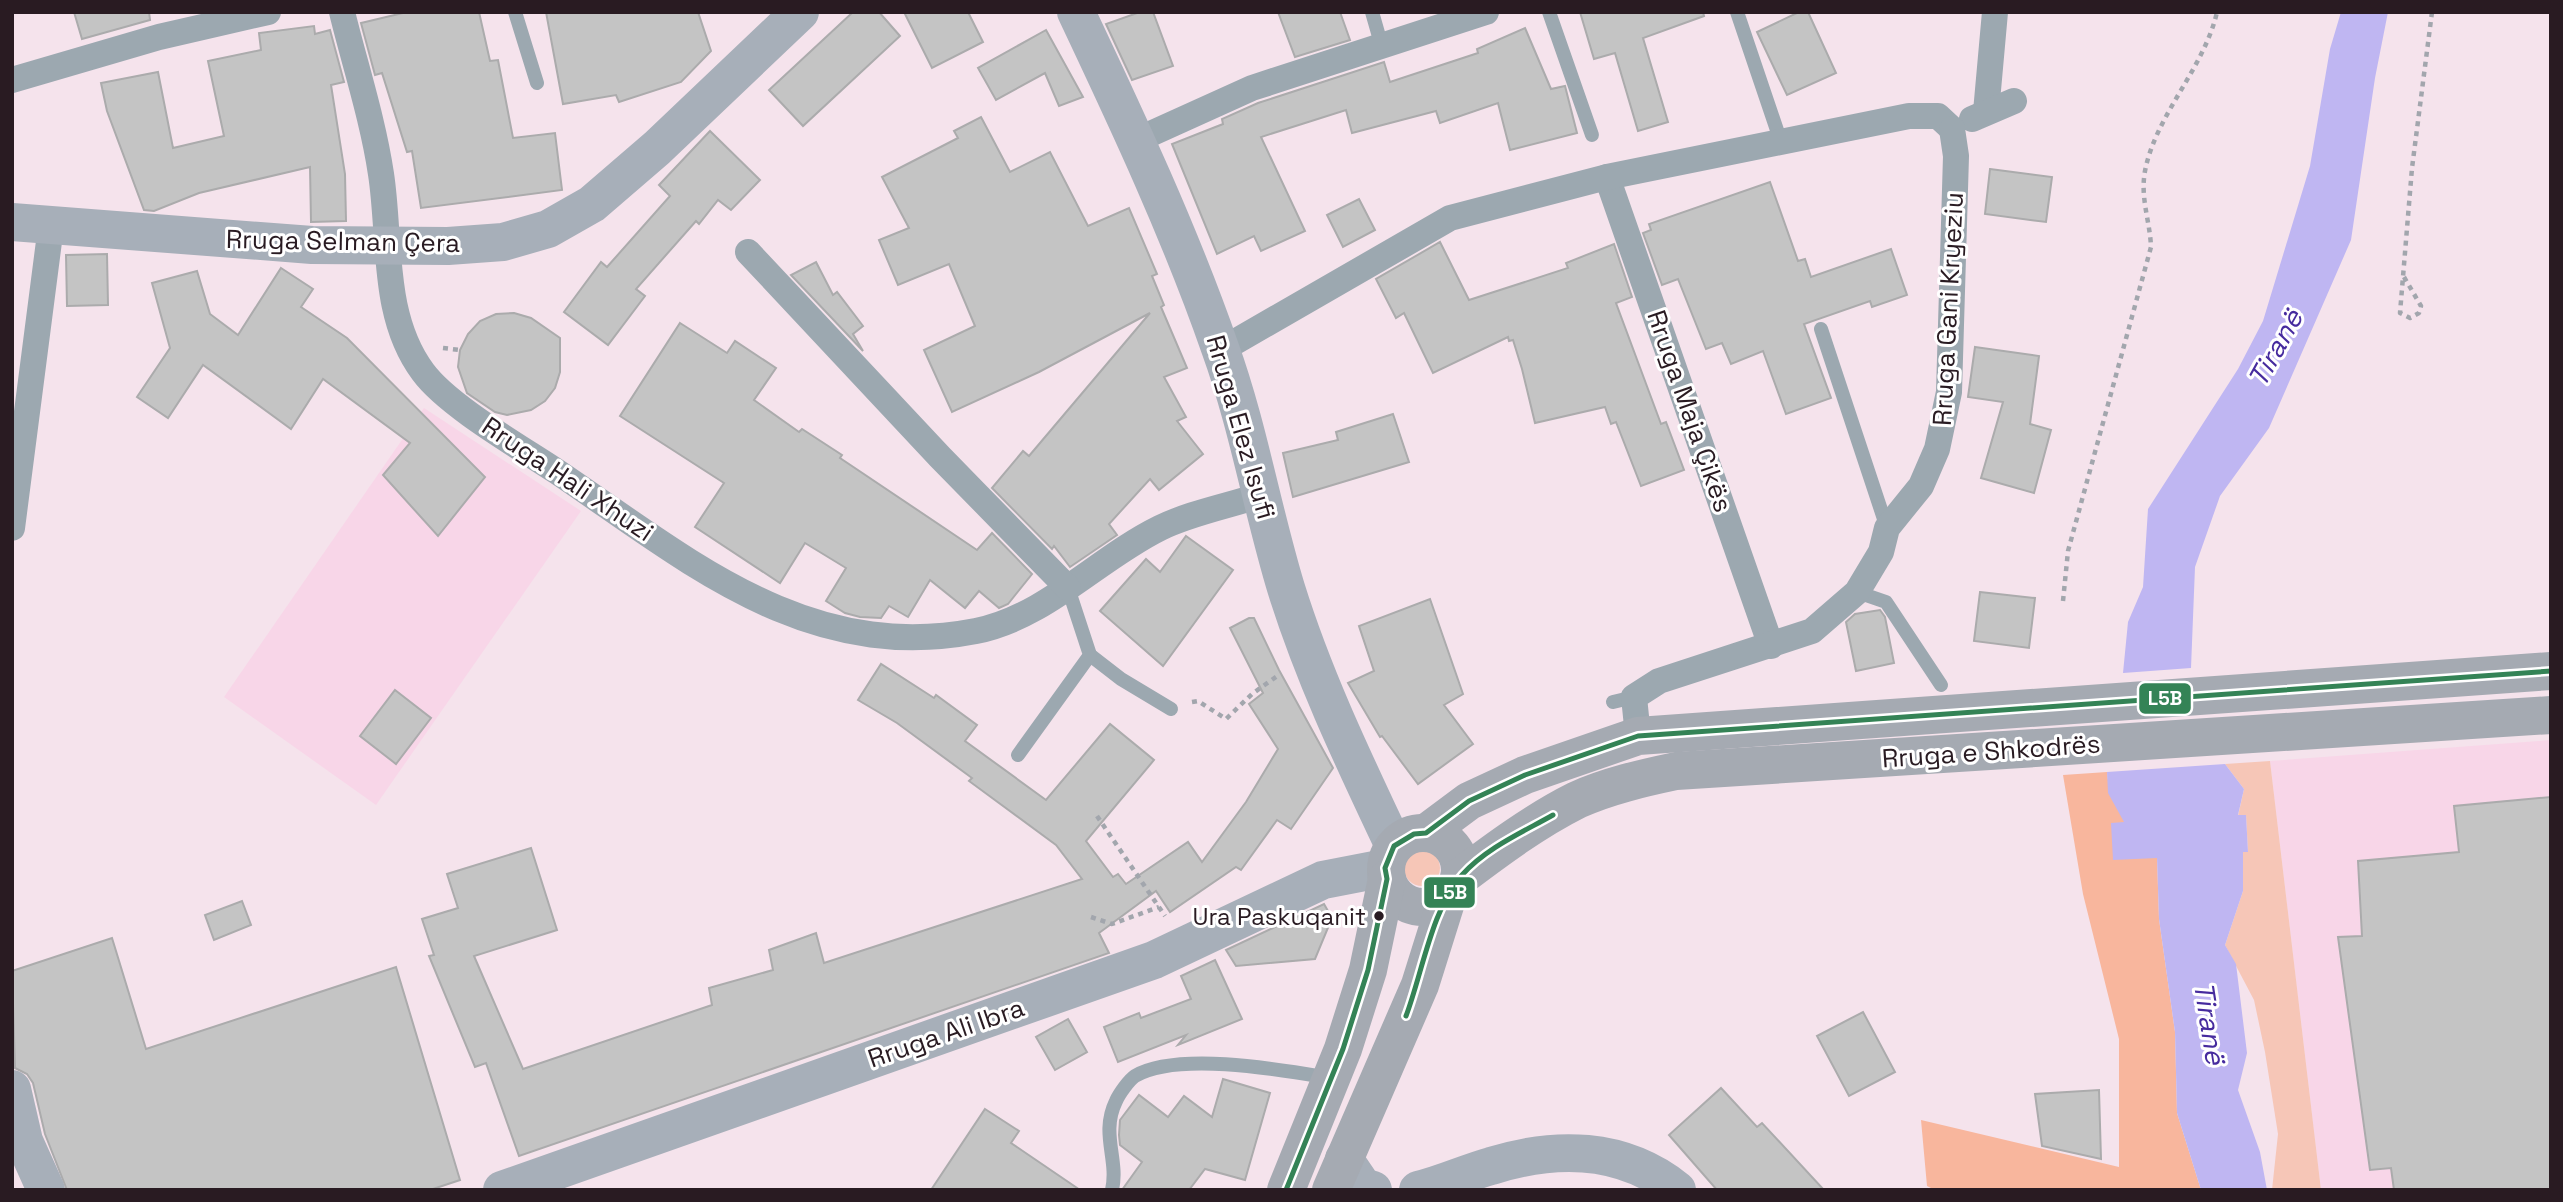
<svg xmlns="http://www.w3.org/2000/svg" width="2563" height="1202" font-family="'Space Grotesk',sans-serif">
<rect width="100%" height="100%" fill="#f5e3ec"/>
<g fill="#f8d6e8">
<path d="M424 408 581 511 376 805 224 697Z"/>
<path d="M2551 740V1190H2321L2270 761Z"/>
</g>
<g fill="#f6c6b7">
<path d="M2270 761 2321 1190H2272L2278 1134 2265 1052 2254 1000 2225 945 2243 891V852H2248L2246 815 2238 816 2244 789 2225 764Z"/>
<circle cx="1422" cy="868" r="18"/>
</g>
<path fill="#f8b69d" d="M2107 772C2110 809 2132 831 2157 857L2159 919 2175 1032 2177 1113 2201 1190H1935L1927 1186 1921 1120 2119 1167V1039L2083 894 2063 775Z"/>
<g fill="#bfb6f2">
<path d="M2341 12H2388L2375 78 2351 240 2269 428 2220 496 2195 567 2191 668 2123 673 2128 622 2143 587 2148 509 2238 369 2263 321 2310 166 2330 49Z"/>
<path d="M2225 764 2244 789 2238 815H2246L2248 852H2243V891L2225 945 2236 964 2247 1053 2238 1090 2260 1152 2267 1190H2201L2177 1113 2175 1032 2159 919 2157 858 2113 860 2111 823 2124 822 2108 793 2107 772Z"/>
</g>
<g fill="#c4c4c4" stroke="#ababac" stroke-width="2">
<path d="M74 12H149L150 20 82 39Z"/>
<path d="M407 12H479L490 61 498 60 513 138 555 133 562 190 421 208 412 151 407 152 382 73 375 75 361 23Z"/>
<path d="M546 12H698L711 51 681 82 619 102 616 95 563 104Z"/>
<path d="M853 12H879L900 36 803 126 769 90Z"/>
<path d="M904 12H968L983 42 932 68Z"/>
<path d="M1140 12H1153L1173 66 1132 80 1106 24Z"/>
<path d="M1278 12H1340L1350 40 1295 57Z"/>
<path d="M1580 12H1703L1704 16 1643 38 1668 122 1638 131 1615 53 1594 59Z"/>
<path d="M1799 12H1808L1836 73 1787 95 1757 32Z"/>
<path d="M314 26 315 34 330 30 344 82 331 85 345 174 346 221 311 222 310 167 199 193 154 211 144 210 107 111 101 83 158 72 173 148 224 136 208 61 261 50 259 33Z"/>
<path d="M1525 28 1551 89 1565 86 1577 133 1510 150 1498 103 1440 123 1436 111 1352 133 1346 110 1261 137 1305 231 1261 251 1254 236 1217 254 1172 144 1223 124 1222 119 1258 103 1384 62 1390 82 1478 53 1477 49Z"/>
<path d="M1046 30 1083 97 1059 106 1045 73 996 100 978 68Z"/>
<path d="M981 117 1010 172 1050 152 1088 226 1129 208 1157 274 1152 276 1164 305 1161 307 1187 368 1164 377 1186 417 1177 421 1203 454 1159 490 1150 479 1109 524 1117 535 1070 567 1054 546 1052 549 992 488 1023 451 1029 456 1150 313 1039 372 952 412 924 350 975 326 949 264 898 285 879 240 909 228 882 177 958 138 954 131Z"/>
<path d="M710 131 760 180 731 210 718 200 699 224 696 221 636 289 645 296 608 345 564 312 601 262 607 267 670 196 659 185Z"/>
<path d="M1990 169 2052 177 2046 222 1985 214Z"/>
<path d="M1770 182 1798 261 1805 259 1811 277 1891 249 1907 295 1872 307 1870 301 1804 324 1831 398 1786 414 1763 351 1731 364 1722 343 1706 349 1678 279 1662 285 1643 233 1651 230 1649 224Z"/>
<path d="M1359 199 1375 230 1343 247 1327 215Z"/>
<path d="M1440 242 1469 300 1568 268 1566 263 1614 244 1632 297 1616 303 1661 424 1666 422 1684 470 1641 486 1616 422 1611 424 1605 407 1535 423 1522 369 1513 340 1509 341 1508 337 1433 373 1404 313 1396 318 1376 279Z"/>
<path d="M107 254 108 305 67 306 66 255Z"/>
<path d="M816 262 833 295 837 292 863 326 853 334 863 351 791 275Z"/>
<path d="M281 268 313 289 301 307 347 338 485 477 438 536 383 475 410 443 323 379 291 429 203 365 168 418 137 397 170 348 152 283 197 271 210 314 238 335Z"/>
<path d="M514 313 531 318 560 338V372L555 388 545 401 531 410 507 415 495 412 467 393 458 367 460 350 468 334 480 321 496 314Z"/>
<path d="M680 323 727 353 735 341 776 368 754 400 799 432 802 429 842 455 840 458 977 550 992 533 1032 574 1008 604 999 608 979 591 965 608 930 580 908 617 889 606 881 618 860 617 845 613 826 601 846 568 805 543 780 583 695 527 724 483 620 416Z"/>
<path d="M1975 347 2039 356 2030 424 2051 430 2034 493 1981 478 2003 402 1968 397Z"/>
<path d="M1393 414 1409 462 1293 497 1283 453 1338 440 1336 432Z"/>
<path d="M1186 536 1233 570 1163 666 1100 611 1146 559 1160 572Z"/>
<path d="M1980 592 2035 598 2029 648 1974 641Z"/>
<path d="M1430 599 1463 694 1444 705 1473 744 1418 784 1382 736 1380 737 1348 683 1374 671 1359 626Z"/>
<path d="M1880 610 1885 617 1894 663 1856 671 1846 622 1855 614Z"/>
<path d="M1249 618H1254L1279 670 1333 768 1291 829 1277 820 1241 870 1236 867 1170 912 1156 891 1099 933 1109 953 519 1156 486 1063 475 1067 429 956 434 955 422 919 458 908 447 874 531 848 557 930 474 956 523 1069 712 1005 709 988 773 970 769 950 816 933 824 963 1082 879 1056 845 969 781 972 778 897 723 858 700 881 664 934 698 936 695 977 725 965 741 1046 800 1110 724 1154 760 1086 841 1113 877 1118 874 1126 884 1188 842 1202 862 1246 802 1278 749 1249 704 1263 693 1230 628Z"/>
<path d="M395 690 431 718 396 764 360 736Z"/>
<path d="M2551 797V1190H2394L2391 1168 2370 1170 2338 937 2362 936 2358 861 2459 852 2454 806Z"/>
<path d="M242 901 251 925 214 940 205 915Z"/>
<path d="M1324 904 1332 918 1315 959 1236 966 1226 950Z"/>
<path d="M112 938 146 1049 396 967 460 1180 430 1190H67L45 1134 33 1083 27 1074 15 1068 12 971Z"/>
<path d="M1215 960 1242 1019 1178 1045 1186 1035 1118 1062 1104 1027 1139 1013 1141 1018 1191 999 1181 976Z"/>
<path d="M1863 1012 1895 1072 1849 1096 1817 1036Z"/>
<path d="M1068 1019 1087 1052 1055 1070 1036 1037Z"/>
<path d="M1223 1079 1270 1093 1245 1180 1205 1169 1189 1190H1122L1142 1162 1120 1145 1119 1135 1120 1120 1139 1095 1168 1117 1184 1096 1212 1117Z"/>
<path d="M1721 1088 1757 1127 1762 1123 1824 1190H1717L1669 1135Z"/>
<path d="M2099 1090 2101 1159 2042 1146 2035 1094Z"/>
<path d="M985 1109 1019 1131 1011 1143 1080 1190H931Z"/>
</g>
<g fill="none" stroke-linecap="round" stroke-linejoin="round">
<g stroke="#a2a6ad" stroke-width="4.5" stroke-dasharray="5 5" stroke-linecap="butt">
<path d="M2404 277 2421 306 2419 313 2410 318 2400 313 2412 168 2432 12"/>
<path d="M443 348 460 350"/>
<path d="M2063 601 2068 551 2151 247C2150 221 2140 198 2145 171 2156 114 2204 69 2217 12"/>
<path d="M1192 702 1198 701 1226 719 1252 694 1280 674"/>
<path d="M1097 816 1165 916"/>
<path d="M1091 917 1112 924 1159 907"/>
</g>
<g stroke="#9ca8b0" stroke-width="14">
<path d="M515 12 537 83"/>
<path d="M1372 12 1382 47"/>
<path d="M1549 12 1592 135"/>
<path d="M1737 12 1781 142"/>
<path d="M1821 329 1887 528"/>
<path d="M1857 592 1886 602 1941 685"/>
<path d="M1090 655 1121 679 1171 709"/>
<path d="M1613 702 1634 697"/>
<path d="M1018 755 1090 655 1068 588"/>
<path d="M1112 1190C1119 1159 1100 1134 1116 1101 1119 1094 1129 1080 1135 1076 1178 1051 1282 1070 1330 1078"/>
</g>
<g stroke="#9ca8b0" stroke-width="26">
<path d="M342 12C355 65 373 120 381 174 391 239 381 316 423 372 448 406 520 447 556 471 687 559 806 664 976 631 1046 617 1097 559 1160 528 1190 513 1228 506 1261 495"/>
<path d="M12 80 159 37 268 12"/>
<path d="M1986 112 1995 12"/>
<path d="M1972 119 2014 101"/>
<path d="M1137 140 1252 88 1486 12"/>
<path d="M1607 177 1771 646"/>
<path d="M748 252 940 457 1068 588"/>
<path d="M1221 350 1450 218 1607 177 1909 116H1938L1952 129"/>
<path d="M12 528 51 226"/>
<path d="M1638 736 1634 697 1659 681 1812 631 1857 592 1881 552 1887 528 1921 486 1937 449 1949 392 1956 156 1952 129"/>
</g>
<g stroke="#a7afb9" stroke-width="38">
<path d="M1076 12C1128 122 1180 233 1220 348 1248 425 1262 509 1286 588 1314 678 1354 761 1394 846"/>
<path d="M12 222 312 245 448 246 503 242 548 229 592 204 657 148 800 12"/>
<path d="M12 1089 24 1141 46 1190"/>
<path d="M1344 1159 1363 1187 1373 1190"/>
<path d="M502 1190 1154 960 1323 880 1385 868"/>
<path d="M1418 1190C1443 1184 1466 1173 1491 1166 1555 1146 1622 1146 1677 1190"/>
</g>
<g stroke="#a5aab2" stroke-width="38">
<path d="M1426 833 1469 801 1525 775 1638 736 2551 671"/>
<circle cx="1423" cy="870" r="37"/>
<path d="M1459 878C1496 850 1535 821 1577 800 1608 786 1643 778 1676 771L2551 715"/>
<path d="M1286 1190 1343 1049 1368 970 1387 879"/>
<path d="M1331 1190 1420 985 1447 899"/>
</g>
<defs>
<g id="bus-1">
<path d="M1406 1016C1422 974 1432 908 1462 875 1486 848 1523 832 1553 815"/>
<path d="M1286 1190 1343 1049 1368 970 1387 879 1385 868 1394 846 1414 834 1426 833 1469 801 1525 775 1638 736 2551 671"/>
</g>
</defs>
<use href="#bus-1" stroke="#fff" stroke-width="10"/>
<use href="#bus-1" stroke="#348356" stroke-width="5"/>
</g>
<circle fill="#291b22" stroke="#fff" stroke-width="2.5" cx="1379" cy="916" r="6"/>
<g text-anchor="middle" stroke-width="6" stroke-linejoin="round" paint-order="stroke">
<g font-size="24" fill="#291b22" stroke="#fff" text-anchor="end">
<text x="1366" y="925">Ura Paskuqanit</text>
</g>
<g font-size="26" fill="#291b22" stroke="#fff">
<text transform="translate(343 241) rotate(1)" y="9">Rruga Selman Çera</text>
<text transform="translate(1948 309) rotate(-87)" y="9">Rruga Gani Kryeziu</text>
<text transform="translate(1690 411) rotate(71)" y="9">Rruga Maja Çikës</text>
<text transform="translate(1241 427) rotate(74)" y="9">Rruga Elez Isufi</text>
<text transform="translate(568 479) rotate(34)" y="9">Rruga Hali Xhuzi</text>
<text transform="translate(1991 751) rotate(-4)" y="9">Rruga e Shkodrës</text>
<text transform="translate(946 1033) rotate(-19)" y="9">Rruga Ali Ibra</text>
</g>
<g font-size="28" font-style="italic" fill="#462b9e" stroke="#fff">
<text transform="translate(2275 348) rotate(-61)" y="10">Tiranë</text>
<text transform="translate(2210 1023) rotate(81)" y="10">Tiranë</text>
</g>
</g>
<g stroke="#fff" stroke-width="2.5">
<rect x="2138" y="682" width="54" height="33" rx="7" fill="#348356"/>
<rect x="1423" y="876" width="53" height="33" rx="7" fill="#348356"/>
</g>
<g font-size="19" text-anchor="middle" font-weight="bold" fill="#fff">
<text x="2165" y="705">L5B</text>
<text x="1450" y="899">L5B</text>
</g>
<rect width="2563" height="1202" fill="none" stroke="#291b22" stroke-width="28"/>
</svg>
